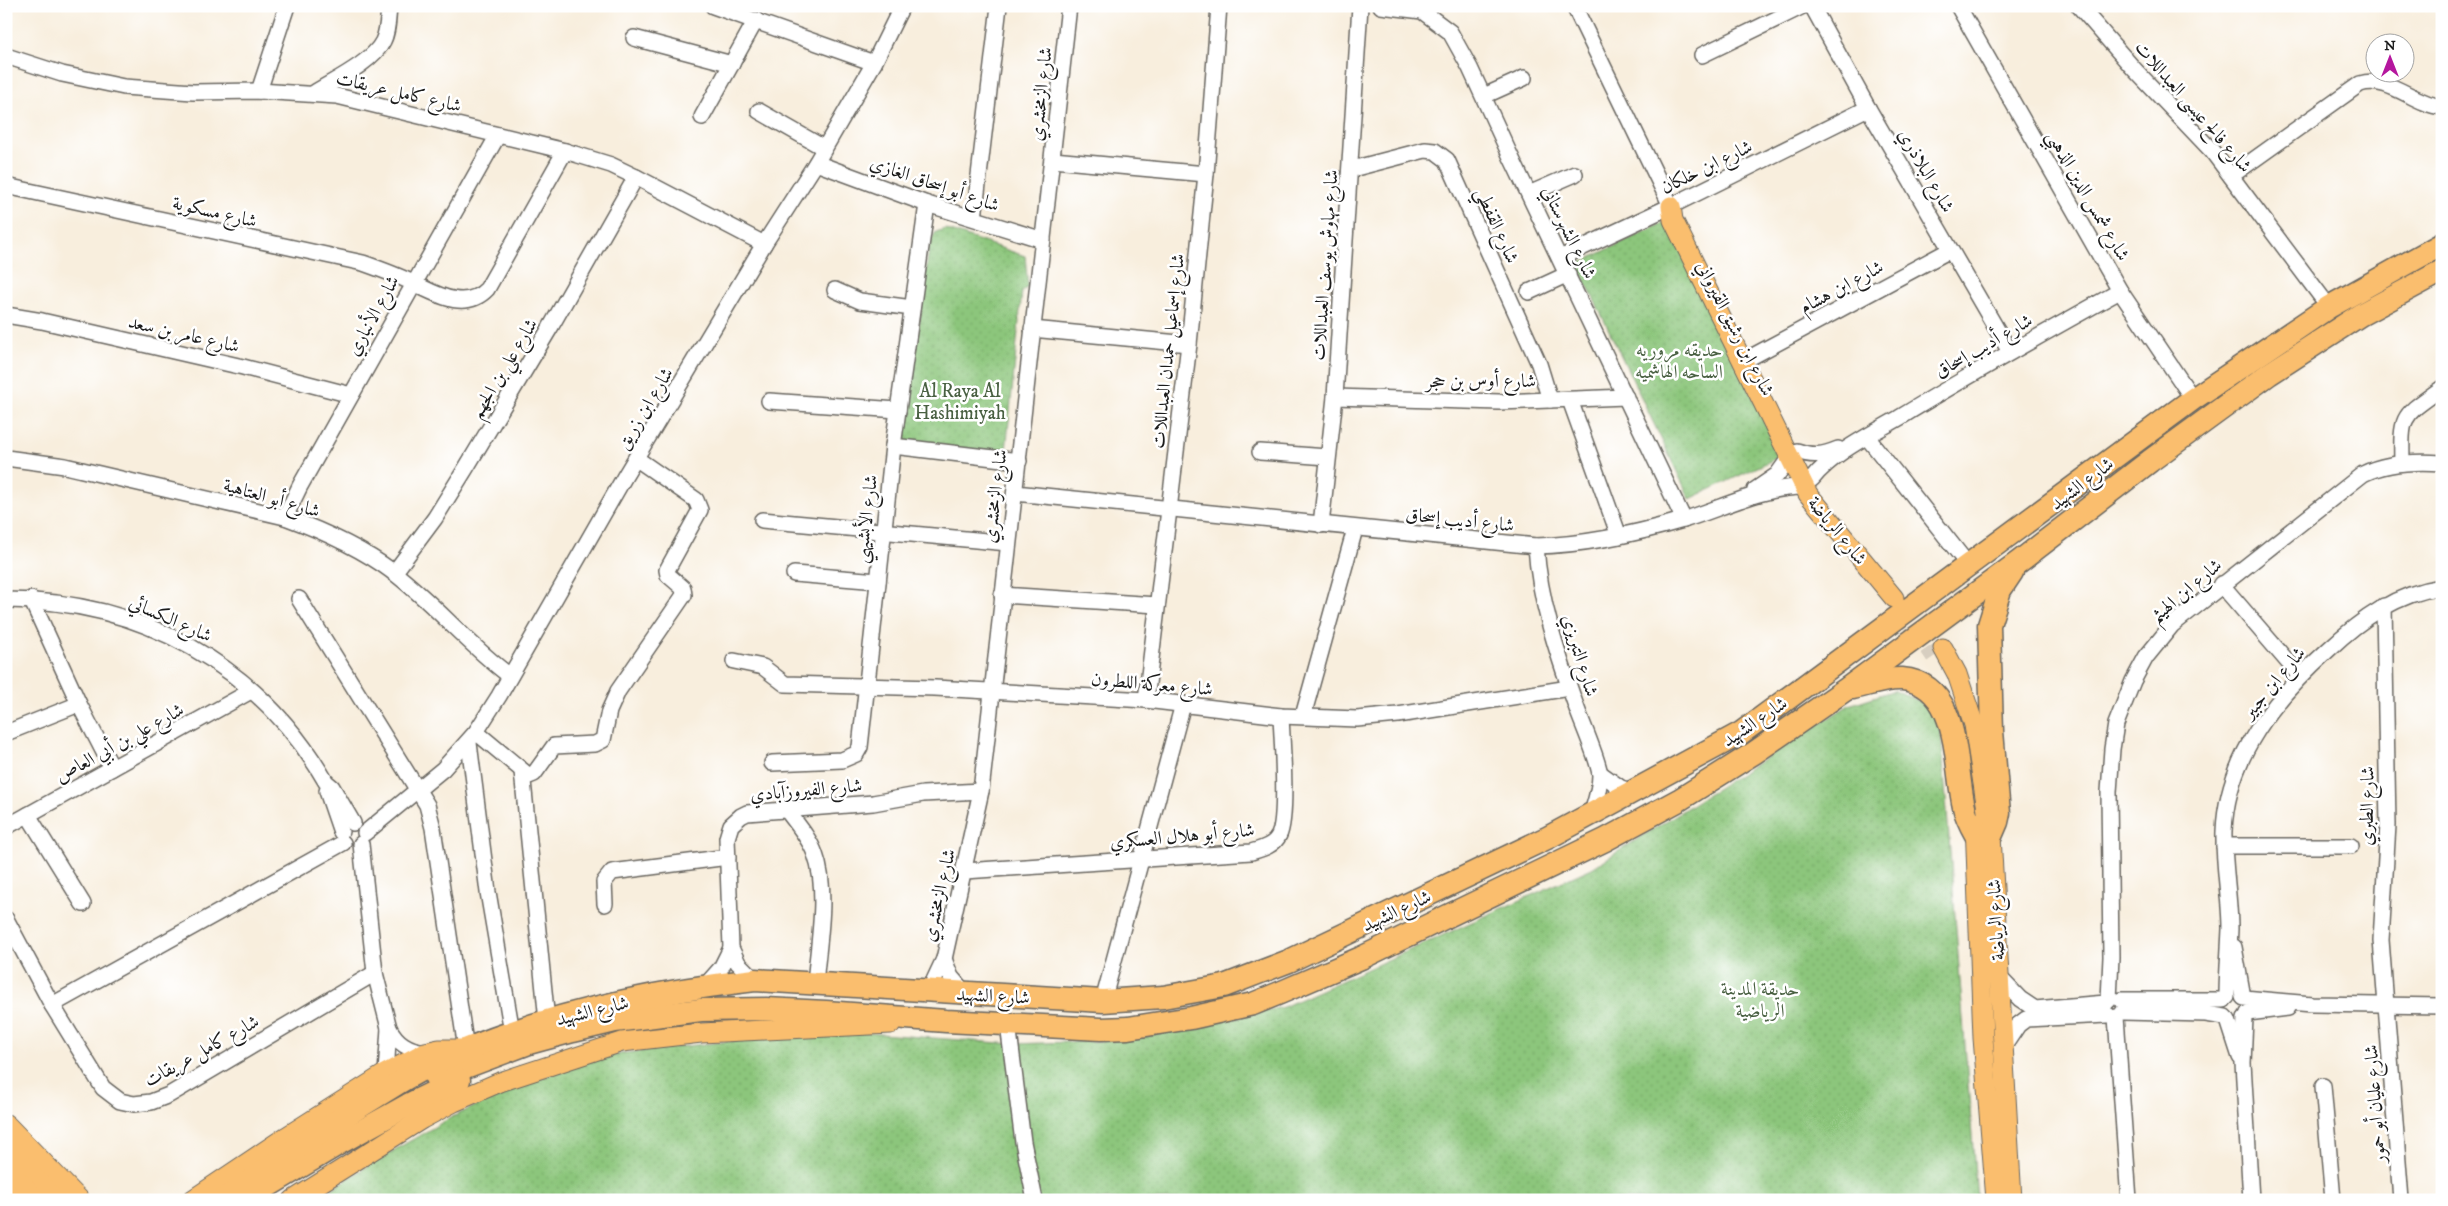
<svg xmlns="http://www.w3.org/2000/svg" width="2448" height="1206" font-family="'IM FELL DW Pica',Amiri,serif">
<defs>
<pattern id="park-dots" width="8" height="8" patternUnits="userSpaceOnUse" patternTransform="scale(1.25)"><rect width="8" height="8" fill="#8cc67b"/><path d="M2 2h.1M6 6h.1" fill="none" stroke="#78aa6a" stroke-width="1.8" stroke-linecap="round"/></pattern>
</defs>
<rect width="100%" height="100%" fill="#fff"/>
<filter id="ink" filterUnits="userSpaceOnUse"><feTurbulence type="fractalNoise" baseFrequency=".02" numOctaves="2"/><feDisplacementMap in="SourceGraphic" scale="10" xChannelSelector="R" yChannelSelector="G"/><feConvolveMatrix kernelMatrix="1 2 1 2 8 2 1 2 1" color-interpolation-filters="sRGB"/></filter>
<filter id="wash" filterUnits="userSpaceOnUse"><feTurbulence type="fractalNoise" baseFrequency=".0096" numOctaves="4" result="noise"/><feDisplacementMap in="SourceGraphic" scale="20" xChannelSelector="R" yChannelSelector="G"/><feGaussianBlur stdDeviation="1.12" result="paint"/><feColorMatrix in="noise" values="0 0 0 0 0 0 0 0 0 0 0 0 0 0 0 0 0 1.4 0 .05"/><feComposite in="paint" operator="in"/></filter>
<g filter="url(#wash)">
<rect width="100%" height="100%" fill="#f8eedd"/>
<g fill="url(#park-dots)" stroke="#54714c">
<path d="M1669 220 1781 456 1690 499 1577 264Z"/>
<path d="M945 229 1025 256 1028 287 1022 291 1005 461 903 450 930 241 936 232Z"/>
<path d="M1895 690 1921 702 1940 721 1977 1200H315L377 1160 450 1118 514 1088 582 1063 625 1053 828 1030 1013 1044 1130 1040 1283 1007 1592 868 1849 705Z"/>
</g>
</g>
<g filter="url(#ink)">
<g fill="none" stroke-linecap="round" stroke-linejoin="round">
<path stroke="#d7cec0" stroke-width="19" stroke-dasharray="19 9" stroke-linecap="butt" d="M1897 601 1935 656"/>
<defs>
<g id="minor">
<path d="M713 6 874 63"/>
<path d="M1381 6 1422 11 1450 32 1470 68 1510 155 1684 520"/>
<path d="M1574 6 1671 206"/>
<path d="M1812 6 1868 108 2010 352"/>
<path d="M1958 6 2120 291 2193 399"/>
<path d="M2079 6 2134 69 2212 151 2329 307"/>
<path d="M634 38 732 64"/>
<path d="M1702 55 1803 6"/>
<path d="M6 56 62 74 124 87 193 92 259 91 337 96 565 151 611 165 636 177 764 244"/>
<path d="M259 91 287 6"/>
<path d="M314 93C333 81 373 62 383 41 388 31 388 18 389 6"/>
<path d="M1484 96 1524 78"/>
<path d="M759 111 824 148"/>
<path d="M702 117 756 20"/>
<path d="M1053 160 1206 174"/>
<path d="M816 163 927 204 1043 240"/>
<path d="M1352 169 1425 150 1435 151 1447 160 1539 364 1550 400"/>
<path d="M2231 176 2360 84C2389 75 2413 104 2442 107"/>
<path d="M6 186 363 263C380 269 397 275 413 283 436 294 465 312 487 289L565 151"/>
<path d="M1529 194 1575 174"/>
<path d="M974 218 999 6"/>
<path d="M1560 258 1671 206 1868 108"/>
<path d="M835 290 860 301 912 308"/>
<path d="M1529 292 1568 274"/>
<path d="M6 315 42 321 243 367 351 395"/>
<path d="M1032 329 1189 344"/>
<path d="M1751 357 1950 250"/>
<path d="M1335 397 1499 402 1626 397"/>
<path d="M1570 400 1619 536"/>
<path d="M769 401 898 410"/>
<path d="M1867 437 1969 566"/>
<path d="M893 446 1019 461"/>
<path d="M1797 451C1813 457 1823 455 1838 449"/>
<path d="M1260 452 1327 457"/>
<path d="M6 458 65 466 285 517C323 531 361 548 393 572 435 604 468 645 510 676"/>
<path d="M2402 463C2401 413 2402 417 2442 388"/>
<path d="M1812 479C1834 452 1870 435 1899 418 1972 373 2046 332 2120 291"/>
<path d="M1755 490 1777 475 1790 457"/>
<path d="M1015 493 1536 546C1586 545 1635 534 1683 520 1723 508 1761 487 1804 487"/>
<path d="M285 517 300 486 498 135"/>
<path d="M762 520 1008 543"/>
<path d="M1321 525 1335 397 1360 6"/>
<path d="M1536 546C1539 600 1558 655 1576 706 1581 721 1599 761 1600 775 1600 789 1595 802 1591 816"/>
<path d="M394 573 435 518 466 468 550 328 636 177"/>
<path d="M794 574 878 581"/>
<path d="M2221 584 2300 676"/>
<path d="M1002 595 1157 605"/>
<path d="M31 599 79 704 112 768"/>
<path d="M299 599 427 805 433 828 466 1049"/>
<path d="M6 600C140 600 259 665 326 782L332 787 353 823"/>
<path d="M2384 606 2388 825 2381 940 2401 1200"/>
<path d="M734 661 763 667 785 684 935 688 1146 700 1281 716 1357 719 1398 715 1569 688"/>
<path d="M1146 700 1189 344 1206 174 1219 6"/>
<path d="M1303 716 1355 529"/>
<path d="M476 732 529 776 534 774 554 746 595 744 603 740 609 711 618 691 684 595 683 588 668 575 667 570 700 510 696 500 637 459"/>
<path d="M6 733 79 704"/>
<path d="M469 743 488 892 512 1032"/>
<path d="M772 763 842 760 856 754 860 747 893 446 927 204"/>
<path d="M522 771 547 1021"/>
<path d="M1600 773 1621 788 1634 792"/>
<path d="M327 791 341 832"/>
<path d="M786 809C796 823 809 837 815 854 829 891 818 944 815 984"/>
<path d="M28 815 83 904"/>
<path d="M6 827 251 691"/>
<path d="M365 833 443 769 476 732 499 696 625 476 764 244 816 163 874 63 902 6"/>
<path d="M361 844 375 973 389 1028 386 1073"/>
<path d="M2224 846H2351"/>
<path d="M965 871 1251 852C1261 849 1274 846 1279 835 1288 816 1282 741 1281 716"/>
<path d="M605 904 604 882 612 872 728 857"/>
<path d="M6 919 52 1005 103 1088 120 1101 134 1104 151 1102 169 1095 375 973"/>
<path d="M2234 947 2243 997"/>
<path d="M944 959 951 977 965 993"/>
<path d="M1998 976 2020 999 2035 1009 2106 1003"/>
<path d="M755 980 738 963 731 948 727 838 731 825 741 816 747 813 873 803 923 794 981 791"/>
<path d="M705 986 721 968 731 948"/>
<path d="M929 991 944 959 981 791 1069 6"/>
<path d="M2227 997C2227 975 2229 952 2230 929 2230 897 2223 864 2224 831 2227 756 2275 698 2328 650 2361 619 2397 593 2442 587"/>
<path d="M2244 998 2312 1004 2442 1006"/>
<path d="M2109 1000 2111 957 2109 792 2112 749 2116 724 2133 681 2146 657 2172 625 2363 474C2387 462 2415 461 2442 463"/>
<path d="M2121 1000H2224"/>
<path d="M1103 1001 1183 704"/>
<path d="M52 1005 343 843"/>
<path d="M2123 1012 2206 1014 2225 1017"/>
<path d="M2248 1013 2288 1008"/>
<path d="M2116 1017 2129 1200"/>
<path d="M2245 1018 2243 1063 2251 1200"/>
<path d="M2228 1020 2240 1057"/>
<path d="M1008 1024 1023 1142 1035 1200"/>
<path d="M389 1028C397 1043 408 1050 425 1052"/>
<path d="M2002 1049 2018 1025 2026 1019 2108 1015"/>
<path d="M2323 1086 2333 1200"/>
</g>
<g id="major">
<path d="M1671 206 1673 220 1808 494 1894 598"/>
<path d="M1943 648 1957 674 1974 725 1991 836 2012 1200"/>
<path d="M1975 822 1983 1038 1996 1200"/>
<path d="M6 1124 80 1200"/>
<path d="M6 1147 56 1200"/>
<path d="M6 1167 37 1200"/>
<path d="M192 1200 287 1136 386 1073 425 1052 439 1049H465"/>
<path d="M293 1200 422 1119 454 1102 500 1082 622 1042 701 1033 891 1024"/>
</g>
<g id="highway">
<path d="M1853 688C1868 685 1886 678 1902 679 1961 684 1954 765 1964 807 1966 817 1971 826 1976 835"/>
<path d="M1991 836 1997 822 1999 813 1992 731 1989 625 2000 590 2012 572"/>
<path d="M436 1078 529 1043 573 1031 615 1021 701 1010 766 1009 826 1012 946 1021 1101 1029 1128 1028 1191 1018 1253 1004 1282 992 1361 958 1605 840 1679 800 1754 753 1845 690 2020 561 2150 461 2269 374 2360 315 2442 271"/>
<path d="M6 1193 12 1200"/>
<path d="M253 1195 338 1144 408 1105 459 1080"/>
<path d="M223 1200C273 1164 324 1128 377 1096 392 1087 407 1077 423 1069 526 1018 641 993 755 980L1103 1001 1163 997 1224 986 1289 961 1549 837 1741 733 2193 399 2329 307 2442 244"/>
</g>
</defs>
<use href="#minor" stroke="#696660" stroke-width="18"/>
<use href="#major" stroke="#696660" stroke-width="21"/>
<use href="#highway" stroke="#696660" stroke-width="25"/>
<use href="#minor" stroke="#fff" stroke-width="15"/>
<use href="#major" stroke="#fabe6e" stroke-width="19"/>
<use href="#highway" stroke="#fabe6e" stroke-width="22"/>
</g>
</g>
<g text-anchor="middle" stroke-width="5" stroke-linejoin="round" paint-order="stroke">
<g font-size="19" fill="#1c1c1c" stroke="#fff">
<text transform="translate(399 91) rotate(13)" y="7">شارع كامل عريقات</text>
<text transform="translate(1040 94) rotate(-84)" y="7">شارع الزمخشري</text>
<text transform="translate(2194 106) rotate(49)" y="7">شارع فالح عيسى العبداللات</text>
<text transform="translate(1706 166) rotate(-26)" y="7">شارع ابن خلكان</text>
<text transform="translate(1927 170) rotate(60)" y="7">شارع البلاذري</text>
<text transform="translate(935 183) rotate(19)" y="7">شارع أبو إسحاق الغازي</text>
<text transform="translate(2089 195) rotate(60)" y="7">شارع شمس الدين الذهبي</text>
<text transform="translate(215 211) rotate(13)" y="7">شارع مسكوية</text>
<text transform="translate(1498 225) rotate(66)" y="7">شارع القفطي</text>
<text transform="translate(1570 232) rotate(64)" y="7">شارع الشهرستاني</text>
<text transform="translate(1324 265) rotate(-86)" y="7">شارع مهاوش يوسف العبداللات</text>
<text transform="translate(1841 286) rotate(-28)" y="7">شارع ابن هشام</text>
<text transform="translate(372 315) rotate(-61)" y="7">شارع الأنباري</text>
<text transform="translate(1736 328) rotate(63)" y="7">شارع ابن رشيق القيرواني</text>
<text transform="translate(184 333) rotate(13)" y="7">شارع عامر بن سعد</text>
<text transform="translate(1983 345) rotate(-30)" y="7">شارع أديب إسحاق</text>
<text transform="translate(1167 351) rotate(-84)" y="7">شارع إسماعيل حمدان العبداللات</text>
<text transform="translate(503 368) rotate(-59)" y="7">شارع علي بن الجهم</text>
<text x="1481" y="387">شارع أوس بن حجر</text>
<text transform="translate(644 408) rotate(-59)" y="7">شارع ابن زريق</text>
<text transform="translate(2081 483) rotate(-37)" y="7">شارع الشهيد</text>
<text transform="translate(994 496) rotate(-83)" y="7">شارع الزمخشري</text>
<text transform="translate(272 497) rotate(16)" y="7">شارع أبو العتاهية</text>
<text transform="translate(865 519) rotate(-83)" y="7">شارع الأبشيهي</text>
<text transform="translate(1460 519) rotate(6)" y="7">شارع أديب إسحاق</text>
<text transform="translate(1838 530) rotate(51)" y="7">شارع الرياضة</text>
<text transform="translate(2185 590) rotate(-40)" y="7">شارع ابن الهيثم</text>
<text transform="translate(171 618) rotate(24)" y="7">شارع الكسائي</text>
<text transform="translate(1581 655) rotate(73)" y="7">شارع التبريزي</text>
<text transform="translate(2273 682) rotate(-50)" y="7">شارع ابن جبير</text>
<text transform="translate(1152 683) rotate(5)" y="7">شارع معركة اللطرون</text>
<text transform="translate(1754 721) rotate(-34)" y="7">شارع الشهيد</text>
<text transform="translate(119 742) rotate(-29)" y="7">شارع علي بن أبي العاص</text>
<text transform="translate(806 789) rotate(-5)" y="7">شارع الفيروزآبادي</text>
<text transform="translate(2366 806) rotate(-89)" y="7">شارع الطبري</text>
<text transform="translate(1182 835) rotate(-5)" y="7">شارع أبو هلال العسكري</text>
<text transform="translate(938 895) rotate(-77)" y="7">شارع الزمخشري</text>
<text transform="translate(1396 910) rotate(-25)" y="7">شارع الشهيد</text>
<text transform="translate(1995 920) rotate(-93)" y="7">شارع الرياضة</text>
<text transform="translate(993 995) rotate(3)" y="7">شارع الشهيد</text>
<text transform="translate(592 1010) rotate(-14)" y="7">شارع الشهيد</text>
<text transform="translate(201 1050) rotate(-29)" y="7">شارع كامل عريقات</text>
<text transform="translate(2374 1104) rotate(-94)" y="7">شارع عليان أبو حمور</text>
</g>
<g font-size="19" fill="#496042" stroke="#fff">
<text x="1679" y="356">حديقه مروريه<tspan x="1679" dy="22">الساحه الهاشميه</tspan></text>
<text x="960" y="397">Al Raya Al<tspan x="960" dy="22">Hashimiyah</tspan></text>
<text x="1760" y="995">حديقة المدينة<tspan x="1760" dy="22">الرياضية</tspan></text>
</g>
</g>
<rect width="2448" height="1206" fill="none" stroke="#fff" stroke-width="25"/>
<g transform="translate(2390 58)"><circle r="24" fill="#ffffff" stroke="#a4a4a4"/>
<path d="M0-4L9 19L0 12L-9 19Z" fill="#b5179e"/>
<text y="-8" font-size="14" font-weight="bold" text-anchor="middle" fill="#1c1c1c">N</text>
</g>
</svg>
